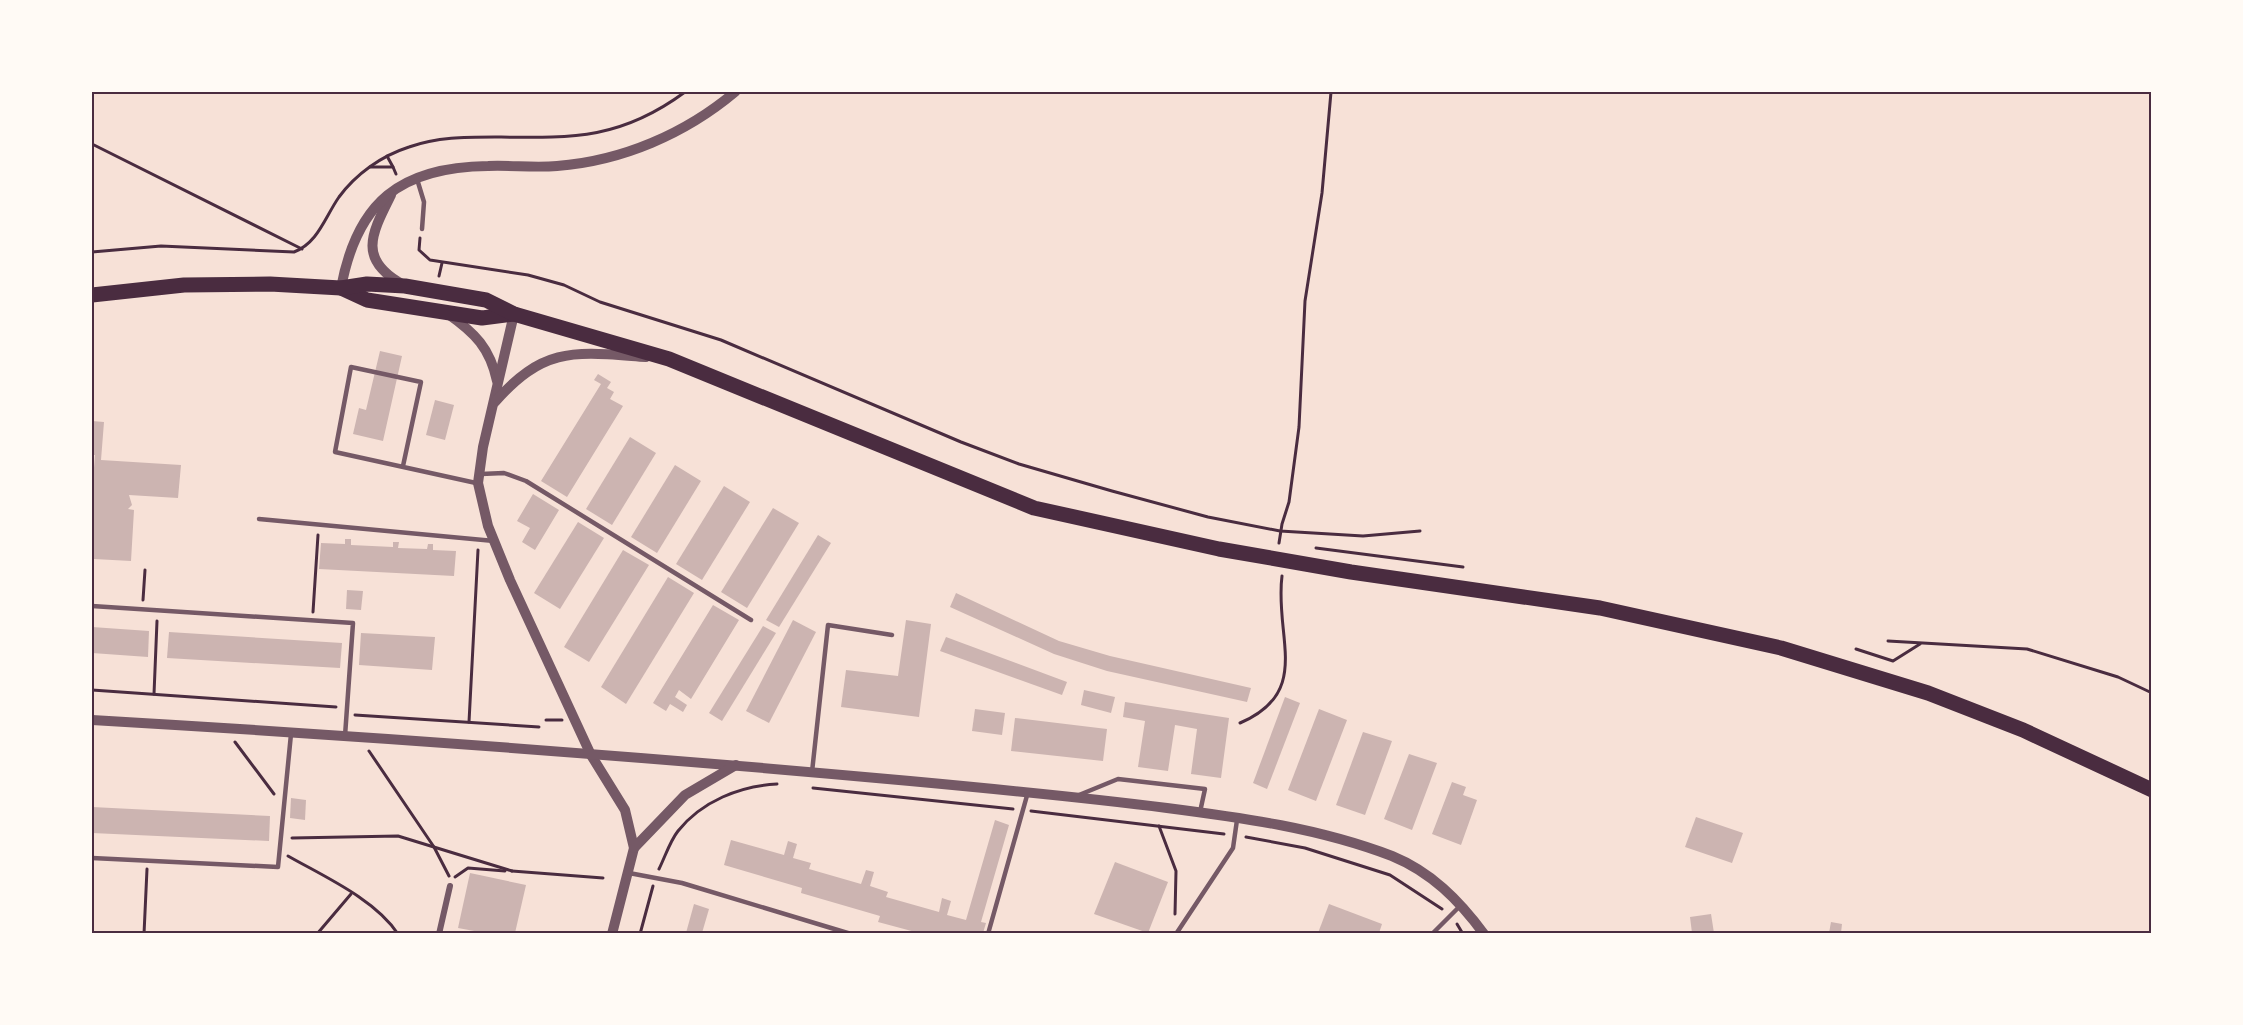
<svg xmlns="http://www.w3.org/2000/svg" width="2243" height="1025" font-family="'DM Sans',sans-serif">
<rect width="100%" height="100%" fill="#f7e1d7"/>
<g fill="#ccb4b1">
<path d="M380 351 402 356 383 441 353 434 359 408 366 410Z"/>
<path d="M598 374 611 382 607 388 614 392 610 399 623 406 567 497 541 481 601 384 594 380Z"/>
<path d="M435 400 454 405 445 440 426 435Z"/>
<path d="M92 421 104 422 101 460 181 465 178 498 129 495 132 505 128 509 134 510 131 561 94 559 92 493 95 455H92Z"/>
<path d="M630 437 656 453 612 525 586 509Z"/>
<path d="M675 465 701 481 657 553 631 537Z"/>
<path d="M724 486 750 502 702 580 676 564Z"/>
<path d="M533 494 559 510 535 550 522 542 530 528 517 521Z"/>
<path d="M773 508 799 523 747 608 721 592Z"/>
<path d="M578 522 604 538 560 609 534 593Z"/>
<path d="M818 535 831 543 779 627 766 620Z"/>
<path d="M345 539H351V545L393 547V542H399L398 548 427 549 428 544H433V550L456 551 454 576 319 569 321 543 345 544Z"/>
<path d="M623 550 649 565 589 662 564 647Z"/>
<path d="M668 577 694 593 626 704 601 687Z"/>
<path d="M347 590 363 591 361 610 346 609Z"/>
<path d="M956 593 1059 641 1110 656 1251 688 1247 702 1107 671 1054 654 950 607Z"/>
<path d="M713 605 739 620 691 699 679 690 675 697 687 705 683 712 670 704 666 711 653 703Z"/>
<path d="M793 620 816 632 769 723 746 711Z"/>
<path d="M906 620 931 624 919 717 841 707 846 670 898 676Z"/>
<path d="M763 626 776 633 722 721 709 713Z"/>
<path d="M92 627 149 631 148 657 92 653Z"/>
<path d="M169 632 342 643 340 668 167 658Z"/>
<path d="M361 633 435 637 432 670 359 665Z"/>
<path d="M946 637 1067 682 1062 695 940 651Z"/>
<path d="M1084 690 1115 697 1111 713 1081 705Z"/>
<path d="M1285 697 1300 703 1267 789 1253 783Z"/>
<path d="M1125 702 1229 718 1221 778 1191 774 1197 729 1175 725 1168 771 1138 767 1145 721 1123 717Z"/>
<path d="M975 709 1005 713 1002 735 972 731Z"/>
<path d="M1319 709 1347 720 1316 801 1288 790Z"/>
<path d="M1015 718 1107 729 1103 761 1011 751Z"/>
<path d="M1363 732 1392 741 1365 815 1336 805Z"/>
<path d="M1409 754 1437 763 1412 830 1384 819Z"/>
<path d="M1452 782 1466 787 1463 795 1477 800 1461 845 1432 834Z"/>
<path d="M291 798 306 800 305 820 290 818Z"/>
<path d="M92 807 270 816 269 841 92 833Z"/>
<path d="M1696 817 1743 833 1732 863 1685 847Z"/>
<path d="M995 820 1009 825 981 922 986 923 983 933H919L878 922 880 916 801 893 802 888 724 865 731 840 784 855 788 841 797 844 793 858 811 863 809 869 861 884 866 870 874 872 870 886 888 892 886 897 939 912 942 898 951 901 947 915 966 920Z"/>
<path d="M1115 862 1168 882 1148 933 1094 914Z"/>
<path d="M470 873 526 885 515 933H485L458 928Z"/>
<path d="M694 904 709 909 702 933H686Z"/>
<path d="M1329 904 1382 924 1379 933H1318Z"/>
<path d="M1711 914 1714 933H1692L1690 917Z"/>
<path d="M1831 922 1842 924 1841 933H1829Z"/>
</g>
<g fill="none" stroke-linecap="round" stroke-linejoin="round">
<g stroke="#4a2c40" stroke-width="3">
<path d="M92 144 302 249"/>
<path d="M387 156 393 167"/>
<path d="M370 167H393L396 174"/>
<path d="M420 238 419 250 430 260 528 275 564 285 600 302 721 340 961 442 1019 464 1112 491 1208 517 1280 531 1363 536 1420 531"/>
<path d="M92 252 161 246 294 252C318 243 325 217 339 197 356 174 381 156 409 147 437 137 465 137 495 137 572 138 620 140 685 92"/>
<path d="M439 276 442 263"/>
<path d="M1279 543 1282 524 1289 502 1299 427 1305 301 1322 193 1331 92"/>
<path d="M1316 548 1463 567"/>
<path d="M143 600 145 570"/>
<path d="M313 612 318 535"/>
<path d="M1888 641 2027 649 2118 677 2152 693"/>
<path d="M1856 649 1893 661 1920 644"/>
<path d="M92 690 336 707"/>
<path d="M154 694 157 621"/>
<path d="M355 715 539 727"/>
<path d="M546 720H562"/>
<path d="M469 722 478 550"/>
<path d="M1240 723C1313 692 1274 636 1282 576"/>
<path d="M235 742 274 794"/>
<path d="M369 751 434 847 449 876"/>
<path d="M813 788 1013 809"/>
<path d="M1031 811 1224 834"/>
<path d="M1159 826 1176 871 1175 914"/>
<path d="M1246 837 1305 848 1390 875 1442 909"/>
<path d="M292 838 398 836 512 871"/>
<path d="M288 856C323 876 375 899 398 934"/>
<path d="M659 869C665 857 670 841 678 831 702 801 740 786 777 784"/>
<path d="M512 871 603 878"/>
<path d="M455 877 468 868 505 871"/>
<path d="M1457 924 1463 934"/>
<path d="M144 934 147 869"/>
<path d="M317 934 351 894"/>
<path d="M640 934 653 886"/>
</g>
<g stroke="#755966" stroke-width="4.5">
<path d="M417 179 424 202 422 229"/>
<path d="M403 466 421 382 351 367 335 452 476 483"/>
<path d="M481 474 504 473 526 481 751 620"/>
<path d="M259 519 494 541"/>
<path d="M92 606 353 623 345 736"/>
<path d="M812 772 828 625 892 635"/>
<path d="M1079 795 1118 779 1205 789 1200 812"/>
<path d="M92 858 278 867 291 734"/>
<path d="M629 873 682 883 851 934"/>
<path d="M988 934 1028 792"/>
<path d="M1176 934 1233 848 1237 820"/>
<path d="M1432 934 1461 905"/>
</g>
<path stroke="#755966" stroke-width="6" d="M439 934 450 886"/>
<g stroke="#755966" stroke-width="10">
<path d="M391 195C372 233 357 259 402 284"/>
<path d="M341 288C357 202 400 167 488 166 511 165 534 168 557 166 622 161 685 134 735 92"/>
<path d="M448 314C475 333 490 348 497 381"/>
<path d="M514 314 483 447 478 483 488 526 510 580 591 755 625 810 634 848 612 934"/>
<path d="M495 402C545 345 576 352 646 357"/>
<path d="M92 720C365 736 637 756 910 781 996 789 1082 797 1167 808 1244 818 1319 828 1392 856 1431 872 1459 900 1484 934"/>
<path d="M634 848 685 795 736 765"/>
</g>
<g stroke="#4a2c40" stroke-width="15">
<path d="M341 288 367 300 482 318 514 314"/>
<path d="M92 295 184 285 270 284 341 288 367 284 405 286 486 300 514 314 669 359 1034 508 1219 549 1351 572 1600 608 1781 648 1928 693 2023 730 2152 790"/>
</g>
</g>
<rect width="2243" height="1025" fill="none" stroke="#fffaf5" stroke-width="186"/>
<rect x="93" y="93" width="2057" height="839" fill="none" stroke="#4a2c40" stroke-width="2"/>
</svg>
